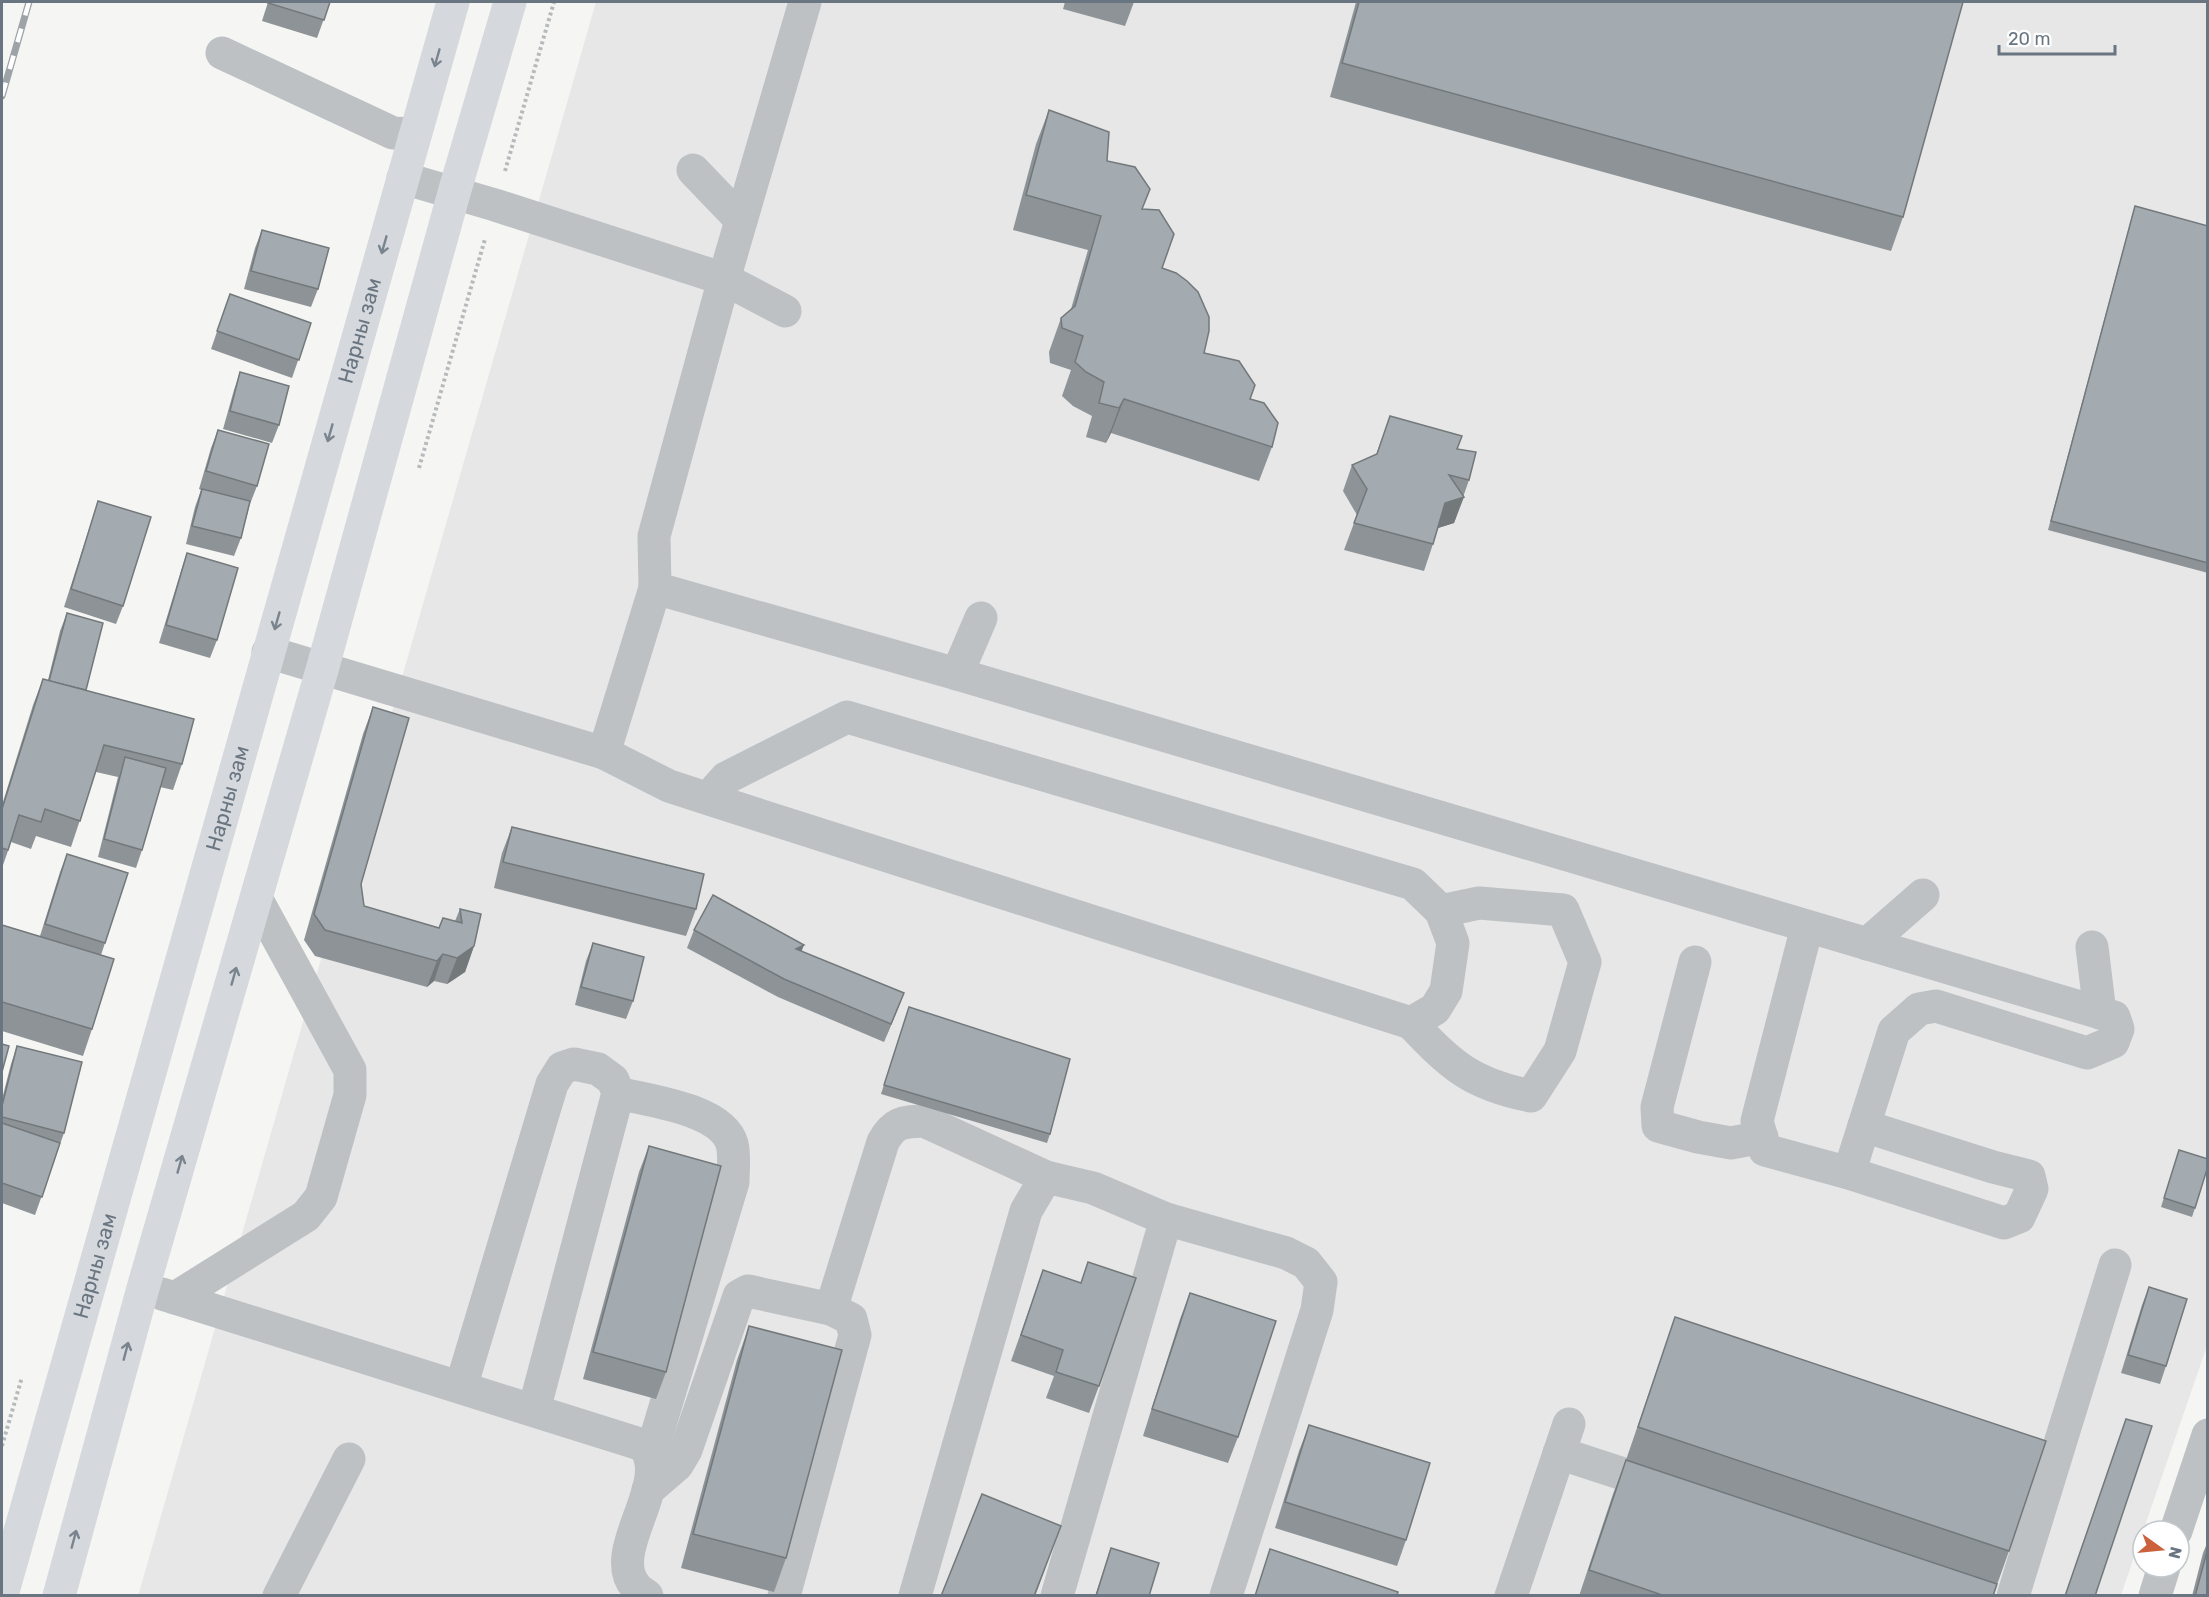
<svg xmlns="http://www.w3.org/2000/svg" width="2209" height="1597" font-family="Rubik,sans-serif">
<rect width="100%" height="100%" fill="#f5f6f3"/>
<path fill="#e6e7e6" d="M596 2H2207L2208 1343 2121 1595 138 1596Z"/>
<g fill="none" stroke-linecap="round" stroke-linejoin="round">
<g stroke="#b7babc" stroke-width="4" stroke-dasharray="3 3" stroke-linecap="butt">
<path d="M505 171 554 2"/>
<path d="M419 468 485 239"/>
<path d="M2 1446 22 1377"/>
</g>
<g stroke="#bdc1c4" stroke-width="33">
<path d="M222 53 393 133 415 134"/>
<path d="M693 170 741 220"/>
<path d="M403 178 495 205 724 279 805 2"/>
<path d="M785 311 724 279 654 536 655 588 957 674 2114 1017 2118 1029 2113 1042 2087 1053 1936 1006 1919 1009 1894 1031 1849 1173"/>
<path d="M268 652 604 753 669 786 712 800 1411 1023 1435 1009 1446 991 1453 943 1441 911 1413 884 847 717 726 778 717 788 712 800"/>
<path d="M957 674 981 618"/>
<path d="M604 753 655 588"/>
<path d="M1807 927 1757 1121 1765 1150 1849 1173 2004 1223 2019 1217 2032 1189 2029 1176 1993 1167 1864 1126"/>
<path d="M1867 944 1923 895"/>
<path d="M2092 947 2100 1013"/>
<path d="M1695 962 1657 1107 1658 1126 1698 1137 1731 1143 1762 1137"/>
<path d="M1411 1023C1452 1066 1471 1084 1531 1096L1560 1051 1585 962 1563 910 1479 903 1441 911"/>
<path d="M618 1093C649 1101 722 1109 732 1144 735 1155 733 1170 733 1182L651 1454"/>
<path d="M162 1294 175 1298 306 1216 321 1197 350 1095V1070L257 900"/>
<path d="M175 1298 643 1445C675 1482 604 1551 636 1587 638 1591 644 1593 647 1596"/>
<path d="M831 1309 883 1142C894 1122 902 1122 924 1121L1046 1177"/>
<path d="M461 1387 552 1084 562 1068 574 1064 598 1069 613 1080 618 1093 534 1410"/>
<path d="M1559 1453 1663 1487"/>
<path d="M648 1490 677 1465 686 1450 739 1296 748 1291 831 1309 851 1319 855 1335 784 1596"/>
<path d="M2176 1531 2208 1435"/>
<path d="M279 1596 349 1459"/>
<path d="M915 1596 1026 1211 1046 1177 1093 1188 1166 1219 1286 1253 1306 1263 1321 1282 1317 1310 1226 1596"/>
<path d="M1057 1596 1166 1219"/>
<path d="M1511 1596 1569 1424"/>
<path d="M2013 1596 2115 1265"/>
<path d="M2155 1596 2164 1567"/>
</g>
<g stroke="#d5d8dc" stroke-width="33">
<path id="s1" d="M2 1595 453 2"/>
<path d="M59 1596 143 1288 322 670 454 193 510 2"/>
</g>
<defs>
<path id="rail" d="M2 96 29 2"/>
</defs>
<use href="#rail" stroke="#9ea3a8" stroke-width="7"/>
<use href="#rail" stroke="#fff" stroke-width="4.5" stroke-dasharray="14" stroke-linecap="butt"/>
</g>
<g fill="#8d9397">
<path d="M268 2H330L317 38 262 21Z"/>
<path d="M1065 2H1134L1125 26 1063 9Z"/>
<path d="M1356 2H1963L1903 217 1891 251 1330 97Z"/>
<path d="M1049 110 1107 161 1143 209 1162 268 1204 353 1250 399 1272 447 1259 481 1111 433 1106 443 1086 437 1092 416 1073 406 1062 396 1071 370 1050 363 1049 352 1061 318 1071 309 1088 250 1013 230 1036 144Z"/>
<path d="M2135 206 2208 226V573L2048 530 2132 216Z"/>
<path d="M262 230 318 289 311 307 244 289 255 248Z"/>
<path d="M230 294 311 323 292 378 211 349Z"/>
<path d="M240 372 279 425 272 443 223 429 234 390Z"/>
<path d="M1390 416 1458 449 1469 480 1454 523 1438 528 1433 544 1424 571 1344 550 1357 515 1343 491 1352 465 1376 455Z"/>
<path d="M218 430 257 486 250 504 241 538 234 556 186 544 195 507 201 490 199 489 211 448Z"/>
<path d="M98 501 123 606 116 624 64 607Z"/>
<path d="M187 553 217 640 210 658 159 643 181 571Z"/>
<path d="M67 613 86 690 182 764 173 790 160 787 142 850 136 868 98 857 118 777 96 772 71 847 36 836 31 849 11 842 2 868V805L33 705 43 679 48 680 60 631Z"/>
<path d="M373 707 361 884 364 906 439 928 455 921 460 909 474 946 465 972 447 984 434 981 427 987 315 956 304 940 363 734Z"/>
<path d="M512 827 696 909 686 936 494 888 502 853Z"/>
<path d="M67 854 105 943 101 955 92 1029 83 1056 2 1031V925L40 936 60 872Z"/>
<path d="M694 930 801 951 904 993 884 1042 778 997 687 948Z"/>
<path d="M593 943 633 1001 626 1019 575 1005 586 961Z"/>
<path d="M906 1016 1050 1134 1047 1143 881 1094Z"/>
<path d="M17 1046 64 1133 35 1215 2 1203V1099L11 1064Z"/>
<path d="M649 1146 666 1372 656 1399 583 1379 639 1172Z"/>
<path d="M2179 1150 2195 1208 2192 1217 2161 1207Z"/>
<path d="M1088 1262 1099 1386 1089 1413 1046 1398 1054 1376 1011 1361 1043 1270 1081 1283Z"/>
<path d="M2149 1287 2166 1366 2160 1384 2121 1373 2142 1305Z"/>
<path d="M1190 1293 1238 1437 1228 1463 1143 1436 1180 1319Z"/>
<path d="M1675 1317 2009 1551 1993 1596H1579L1613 1494 1626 1460Z"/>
<path d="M749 1326 786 1558 774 1592 681 1568 737 1360Z"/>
<path d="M2126 1419 2095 1596H2065L2114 1453Z"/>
<path d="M1309 1425 1406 1540 1397 1566 1275 1528 1299 1451Z"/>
<path d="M2208 1541V1596H2192L2203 1553Z"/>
<path d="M1111 1548 1149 1596H1095Z"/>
</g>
<g fill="#73787b">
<path d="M1124 399 1111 433 1106 443 1119 408Z"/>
<path d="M1464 497 1454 523 1435 529 1445 503Z"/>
<path d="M804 945 797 963 796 949Z"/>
<path d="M474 946 465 972 447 984 457 958Z"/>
<path d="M443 954 434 981 427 987 437 961Z"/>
<path d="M904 993 897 1011 884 1042 891 1024Z"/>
<path d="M1061 1526 1035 1596H1034Z"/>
</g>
<g fill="#a4abb0" stroke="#73787b" stroke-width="1.5">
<path d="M269 2H330L324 20 268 3Z"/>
<path d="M1359 2H1963L1903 217 1342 63Z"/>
<path d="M1049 110 1109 132 1107 161 1135 167 1150 189 1142 209 1159 210 1174 234 1162 268 1176 273 1187 281 1198 292 1209 317V331L1204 353 1239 361 1255 385 1250 399 1264 403 1278 423 1272 447 1124 399 1119 408 1099 403 1104 382 1086 372 1075 362 1083 336 1062 328 1061 318 1075 306 1101 216 1026 195Z"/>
<path d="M2135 206 2208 226V563L2051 521Z"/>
<path d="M262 230 329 248 318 289 251 271Z"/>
<path d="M230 294 311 323 299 360 217 331Z"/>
<path d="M240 372 289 386 279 425 230 411Z"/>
<path d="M1390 416 1462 436 1457 449 1476 452 1469 480 1449 475 1464 497 1445 503 1433 544 1354 523 1367 489 1352 465 1377 454Z"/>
<path d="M218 430 269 444 257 486 206 471Z"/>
<path d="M202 489 250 501 241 538 192 526Z"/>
<path d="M98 501 151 517 123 606 71 589Z"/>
<path d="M187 553 238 568 217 640 166 625Z"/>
<path d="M67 613 103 623 86 690 49 681Z"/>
<path d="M43 679 194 719 182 764 104 745 80 821 45 809 41 822 19 815 8 850 2 848V809Z"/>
<path d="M373 707 409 718 361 884 364 906 439 928 443 918 462 923 460 909 481 914 474 946 457 958 443 954 437 961 325 930 314 914Z"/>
<path d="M125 757 166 768 142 850 104 839Z"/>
<path d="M512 827 704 874 696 909 503 862Z"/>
<path d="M67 854 128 873 105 943 45 924Z"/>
<path d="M713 895 804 945 796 949 904 993 891 1024 784 979 694 930Z"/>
<path d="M2 925 114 959 92 1029 2 1002Z"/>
<path d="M593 943 644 957 633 1001 581 987Z"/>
<path d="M909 1007 1070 1059 1050 1134 884 1085Z"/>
<path d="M2 1044 9 1046 2 1072Z"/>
<path d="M17 1046 82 1062 64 1133 2 1117V1106Z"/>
<path d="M2 1123 60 1143 42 1197 2 1183Z"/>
<path d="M649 1146 721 1166 666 1372 593 1352Z"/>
<path d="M2179 1150 2208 1159V1166L2195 1208 2164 1198Z"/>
<path d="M1088 1262 1136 1278 1099 1386 1056 1372 1063 1350 1021 1335 1043 1270 1081 1283Z"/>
<path d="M2149 1287 2187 1299 2166 1366 2128 1355Z"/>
<path d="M1190 1293 1276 1321 1238 1437 1152 1409Z"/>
<path d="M1675 1317 2046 1441 2009 1551 1638 1427Z"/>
<path d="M749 1326 842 1350 786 1558 693 1534Z"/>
<path d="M2126 1419 2152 1426 2095 1596H2065Z"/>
<path d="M1309 1425 1430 1463 1406 1540 1285 1502Z"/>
<path d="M1626 1460 1997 1584 1993 1596H1665L1589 1570Z"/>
<path d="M982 1494 1061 1526 1034 1596H941Z"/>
<path d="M1111 1548 1159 1563 1149 1596H1096Z"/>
<path d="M2208 1548V1596H2195Z"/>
<path d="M1270 1549 1398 1592 1397 1596H1255Z"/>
</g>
<defs><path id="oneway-shaft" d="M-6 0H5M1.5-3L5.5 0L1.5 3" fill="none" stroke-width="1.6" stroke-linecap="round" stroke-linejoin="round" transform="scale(1.5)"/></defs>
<g stroke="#79848e">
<use href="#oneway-shaft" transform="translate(437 58) rotate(106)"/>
<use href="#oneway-shaft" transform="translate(384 245) rotate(106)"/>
<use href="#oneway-shaft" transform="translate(330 433) rotate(106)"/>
<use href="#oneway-shaft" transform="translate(277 621) rotate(106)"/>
<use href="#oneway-shaft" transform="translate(234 976) rotate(-74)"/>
<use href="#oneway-shaft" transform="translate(180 1164) rotate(-74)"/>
<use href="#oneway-shaft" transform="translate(126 1351) rotate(-75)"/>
<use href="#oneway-shaft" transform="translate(74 1539) rotate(-75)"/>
</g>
<g text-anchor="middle" stroke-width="6" stroke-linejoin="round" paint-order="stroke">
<g font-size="21" fill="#697580" stroke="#fff">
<text dy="7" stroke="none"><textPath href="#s1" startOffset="1314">Нарны зам</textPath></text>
<text dy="7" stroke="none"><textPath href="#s1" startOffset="828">Нарны зам</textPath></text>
<text dy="7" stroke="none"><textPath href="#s1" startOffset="342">Нарны зам</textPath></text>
</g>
</g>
<rect width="2209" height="1597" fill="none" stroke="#697580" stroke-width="6"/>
<g transform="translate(2161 1549) rotate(105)"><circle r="28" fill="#ffffff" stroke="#c3c8cc" stroke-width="1.5"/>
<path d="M0-4.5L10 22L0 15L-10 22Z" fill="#cc623c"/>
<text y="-9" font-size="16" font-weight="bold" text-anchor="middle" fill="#697580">N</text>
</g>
<path d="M1999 45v9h116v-9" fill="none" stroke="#697580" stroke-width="3"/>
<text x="2008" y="45" font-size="18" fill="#697580" stroke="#ffffff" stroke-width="4.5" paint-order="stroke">20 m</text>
</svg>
